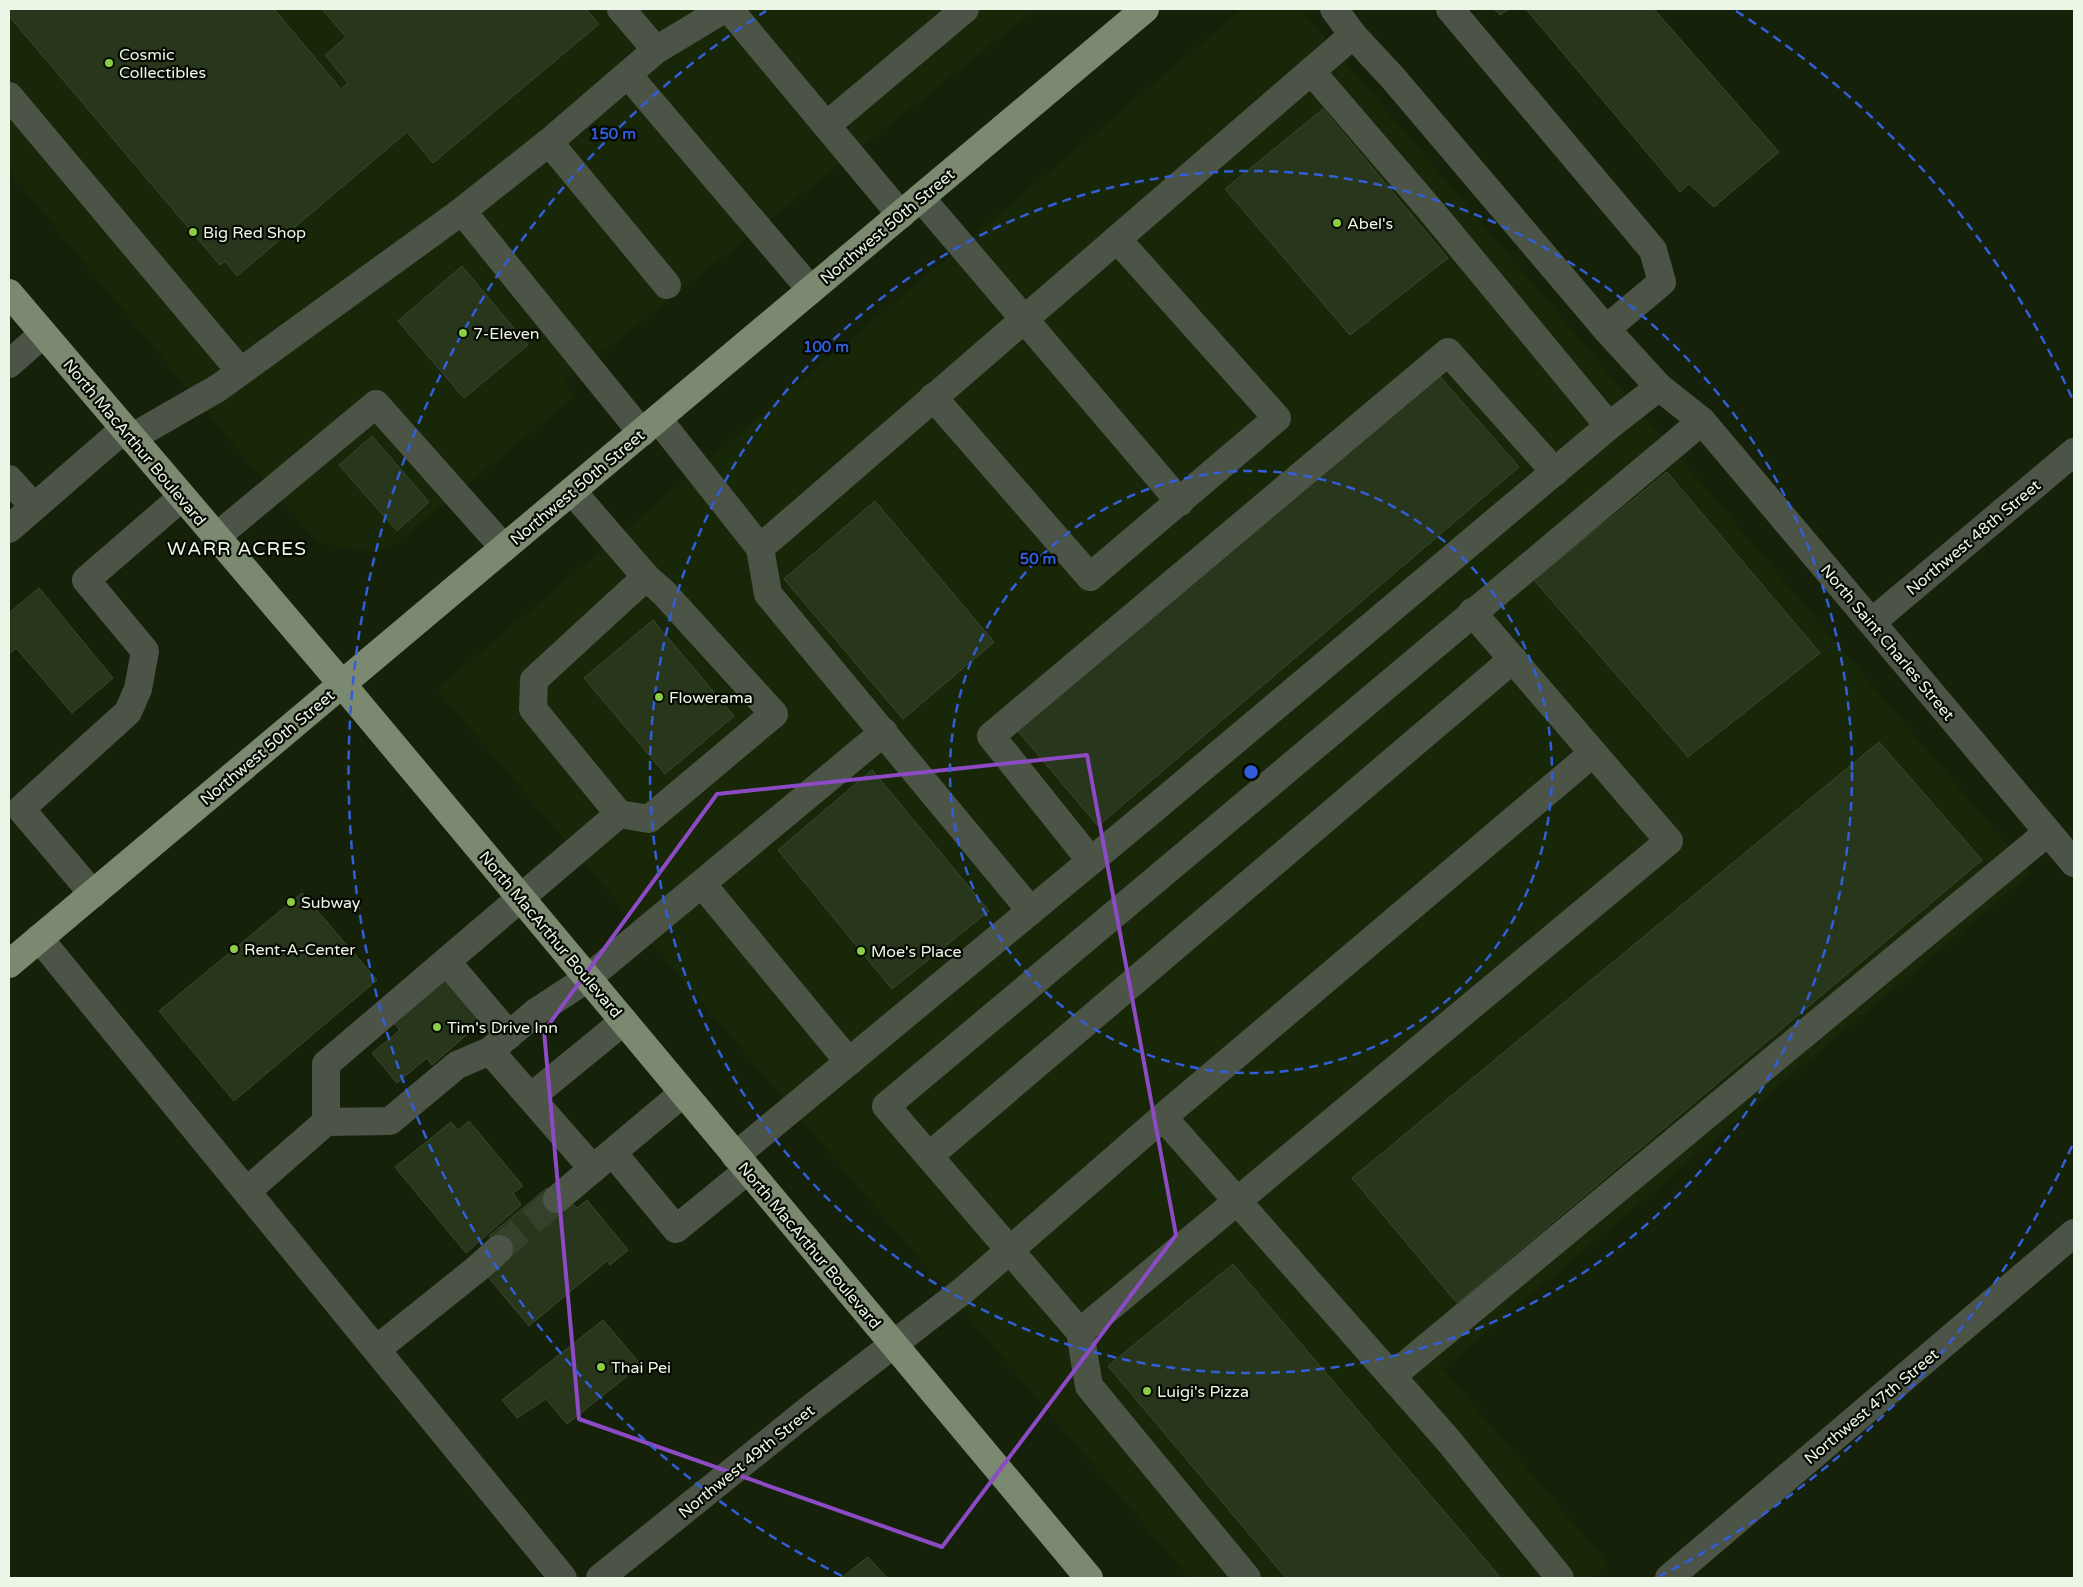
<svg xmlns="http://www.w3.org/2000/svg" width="2083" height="1587" font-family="'Varela Round',sans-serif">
<rect width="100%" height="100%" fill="#152109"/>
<g fill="#182707">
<path d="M9 9H1036L565 382 575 396 397 543 373 552 319 543 235 447 9 171Z"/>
<path d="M1242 9H1301L2031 873 1443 1369 1609 1565 1594 1578H1189L437 689Z"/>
</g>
<g fill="#28361c" stroke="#3a482e">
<path d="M9 9H274L341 89 348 83 325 55 346 37 322 9H586L599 24 433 163 407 132 237 276 225 261 220 265 9 16Z"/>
<path d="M1494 9H1510L1500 15Z"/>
<path d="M1526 9H1654L1779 152 1714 207 1689 184 1680 192Z"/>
<path d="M1323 109 1448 258 1350 335 1225 189Z"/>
<path d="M462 266 528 345 464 398 398 321Z"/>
<path d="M1436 372 1519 467 1098 826 1017 730Z"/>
<path d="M372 436 429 502 397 531 339 465Z"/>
<path d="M1667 472 1820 653 1688 757 1534 580Z"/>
<path d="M875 501 994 642 903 719 784 579Z"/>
<path d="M39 588 113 678 72 713 16 648 9 654V613Z"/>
<path d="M653 620 734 716 665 774 584 678Z"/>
<path d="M1879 742 1982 860 1457 1303 1352 1178Z"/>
<path d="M872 770 989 911 892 989 778 850Z"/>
<path d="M302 893 377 980 234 1101 159 1011Z"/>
<path d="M451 976 486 1018 432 1065 427 1058 397 1083 372 1053 400 1030 394 1023Z"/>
<path d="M469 1121 523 1186 513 1193 521 1205 466 1253 395 1167 451 1122 458 1130Z"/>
<path d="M547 1188 565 1209 572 1203 577 1208 587 1200 628 1250 610 1265 607 1261 529 1326 488 1277 509 1260 489 1236Z"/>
<path d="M1233 1264 1501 1578H1286L1108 1366Z"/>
<path d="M603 1320 641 1365 567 1424 546 1399 517 1418 502 1400Z"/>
<path d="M868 1557 887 1578H841Z"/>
</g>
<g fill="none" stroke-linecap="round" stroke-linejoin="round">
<path stroke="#35412a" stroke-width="28" stroke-dasharray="28 14" stroke-linecap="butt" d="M499 1249 557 1199"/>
<g stroke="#4c5347" stroke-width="28">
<path d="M621 9 656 50"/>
<path d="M729 9 901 215"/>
<path d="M1334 9 1353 35 1393 78 1606 329 1659 387 1702 421 2074 863"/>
<path d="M1450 9 1653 250 1662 282 1606 329"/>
<path d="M1311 71 1433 213 1609 426"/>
<path d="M628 75 811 290"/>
<path d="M9 96 240 371"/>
<path d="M827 125 965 9"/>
<path d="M549 142 667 285"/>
<path d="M921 198 1180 502"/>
<path d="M462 211 642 433"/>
<path d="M9 364 43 334"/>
<path d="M933 397 1090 577 1277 418 1117 239"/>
<path d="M658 419 760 548 1353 35"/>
<path d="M131 438 218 388 462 211 549 142 656 50 724 9"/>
<path d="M9 479 34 507"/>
<path d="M9 529 124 429"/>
<path d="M216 537 376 404 504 548"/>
<path d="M760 548 768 594 1031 911"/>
<path d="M1872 622 2074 452"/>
<path d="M619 814 649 819 774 714 664 593 646 577"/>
<path d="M1091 861 991 736 1448 352 1555 472"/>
<path d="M702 884 849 1062"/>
<path d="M93 894 21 809 128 712 138 689 145 651 86 580 182 497"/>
<path d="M39 938 563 1578"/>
<path d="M447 962 509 1035"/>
<path d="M490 1051 593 1169"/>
<path d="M531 1097 624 1021"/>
<path d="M1163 1117 1593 753"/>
<path d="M326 1122V1064L619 814 533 709 534 680 646 577 572 491"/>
<path d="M613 1153 676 1229 748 1170"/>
<path d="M735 1156 1150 812 1609 426 1659 387"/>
<path d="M929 1156 1513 659"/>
<path d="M247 1191 326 1122 390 1121 457 1065 490 1051 536 1012 588 978 884 732"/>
<path d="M557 1199 683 1093"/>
<path d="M1080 1332 1669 841 1472 612"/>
<path d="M377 1349 478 1268 499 1249"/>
<path d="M1392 1376 2048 832"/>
<path d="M600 1578 811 1408 965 1289 1163 1117 1448 1440 1560 1578"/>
<path d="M1247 1578 1089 1386 1080 1332 886 1106 1702 421"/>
<path d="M1669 1578 2074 1233"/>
</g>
<g stroke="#7b8970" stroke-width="28">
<path d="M9 293 342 684 1089 1578"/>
<path d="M9 964 1145 9"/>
</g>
</g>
<path fill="none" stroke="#8c4ac5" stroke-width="4" stroke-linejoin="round" d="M1087 755 1176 1235 942 1547 579 1419 544 1031 717 794Z"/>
<g fill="none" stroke="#325fd9" stroke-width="2.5" stroke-dasharray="9 6">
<circle cx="1251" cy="772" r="301"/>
<circle cx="1251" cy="772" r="601"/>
<path d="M2072 1146A902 902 0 0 1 1660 1576M842 1576A902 902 0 0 1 766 11M1736 11A902 902 0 0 1 2072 398"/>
</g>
<g fill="#8cce45" stroke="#050902" stroke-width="2">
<circle cx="109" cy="63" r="5"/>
<circle cx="1337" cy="223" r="5"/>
<circle cx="193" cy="232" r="5"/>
<circle cx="463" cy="333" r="5"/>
<circle cx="659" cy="697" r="5"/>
<circle cx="291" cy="902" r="5"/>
<circle cx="234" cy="949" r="5"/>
<circle cx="861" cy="951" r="5"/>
<circle cx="437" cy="1027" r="5"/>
<circle cx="601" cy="1367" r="5"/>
<circle cx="1147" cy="1391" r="5"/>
</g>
<g text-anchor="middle" stroke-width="4.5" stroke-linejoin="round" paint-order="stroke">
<g font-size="16" fill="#ecf6e6" stroke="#050902" text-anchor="start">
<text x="119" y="60">Cosmic<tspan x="119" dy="18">Collectibles</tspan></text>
<text x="1347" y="229">Abel's</text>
<text x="203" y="238">Big Red Shop</text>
<text x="473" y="339">7-Eleven</text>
<text x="669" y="703">Flowerama</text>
<text x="301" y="908">Subway</text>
<text x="244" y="955">Rent-A-Center</text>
<text x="871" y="957">Moe's Place</text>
<text x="447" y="1033">Tim's Drive Inn</text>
<text x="611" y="1373">Thai Pei</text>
<text x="1157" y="1397">Luigi's Pizza</text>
</g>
<g font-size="16" fill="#ecf6e6" stroke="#050902">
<text transform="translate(887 226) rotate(-40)" y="6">Northwest 50th Street</text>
<text transform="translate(135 442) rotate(50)" y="6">North MacArthur Boulevard</text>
<text transform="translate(577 487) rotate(-40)" y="6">Northwest 50th Street</text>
<text transform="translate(1973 537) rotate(-40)" y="6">Northwest 48th Street</text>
<text transform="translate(1888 642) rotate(50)" y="6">North Saint Charles Street</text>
<text transform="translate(267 747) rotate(-40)" y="6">Northwest 50th Street</text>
<text transform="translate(551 934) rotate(50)" y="6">North MacArthur Boulevard</text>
<text transform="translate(810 1245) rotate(50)" y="6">North MacArthur Boulevard</text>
<text transform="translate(1871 1406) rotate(-40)" y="6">Northwest 47th Street</text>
<text transform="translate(746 1461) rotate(-39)" y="6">Northwest 49th Street</text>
</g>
<g font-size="19" letter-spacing="1" fill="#ecf6e6" stroke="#050902">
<text x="237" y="555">WARR ACRES</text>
</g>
</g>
<circle cx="1251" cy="772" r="8" fill="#325fd9" stroke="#050902" stroke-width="2.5"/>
<g font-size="15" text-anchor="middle" font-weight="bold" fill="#325fd9" stroke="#050902" stroke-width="4.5" stroke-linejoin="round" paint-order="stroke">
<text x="613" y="139">150 m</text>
<text x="826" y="352">100 m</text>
<text x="1038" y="564">50 m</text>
</g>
<rect width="2083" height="1587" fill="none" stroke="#ecf6e6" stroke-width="20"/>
</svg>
